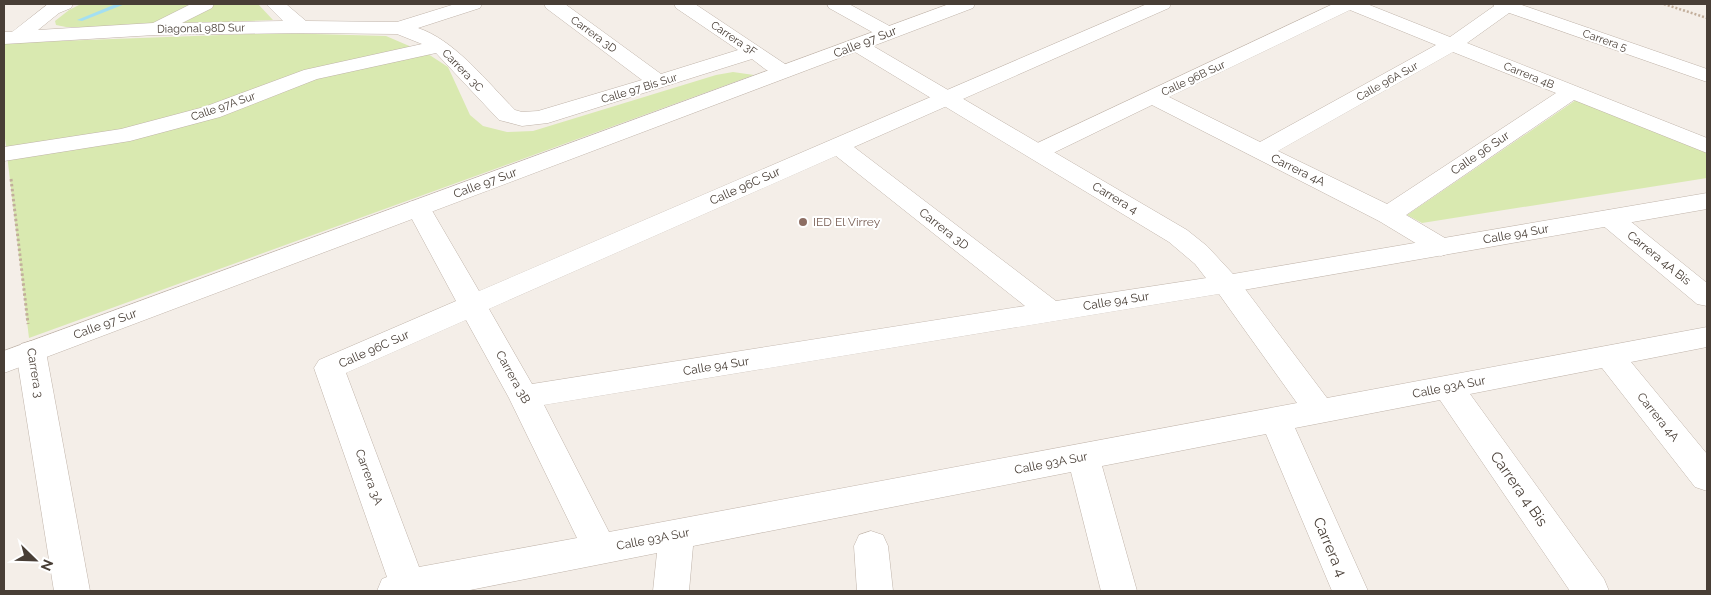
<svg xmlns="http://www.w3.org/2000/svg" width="1711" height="595" font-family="Raleway,sans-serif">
<rect width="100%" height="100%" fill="#f4eee8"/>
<g fill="#d9e9b0">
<path d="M81 4H258L273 20 106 27H66L56 25 55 21 69 10Z"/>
<path d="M279 33 386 36 428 54 448 67 470 115 483 126 507 132 533 131 716 75 733 72 754 75 29 338 4 130V43Z"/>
<path d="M1576 100 1707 153V178L1422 223 1407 215Z"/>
</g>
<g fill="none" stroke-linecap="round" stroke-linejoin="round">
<path fill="#a3dff2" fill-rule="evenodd" d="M116 4H125L82 21 77 20Z"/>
<defs>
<g id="minor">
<path d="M48 4H73L71 8 59 13 38 30 153 23 191 4H214L212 8 182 23 283 21 266 4H286L306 21 397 22 455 4H482L480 8 418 28C455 40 488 83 515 110L522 112 538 111 642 80 546 8 544 4H565L661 74 738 50 676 8 674 4H695L791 68 794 72 791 76C776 80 764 68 752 59L548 123 522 126 499 120 436 53 317 79 220 117 130 141 4 161V147L121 129 204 107 304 70 422 44 397 34 301 33 155 35 4 44V32H12Z"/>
<path d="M827 4H849L895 29 898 33 895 37 888 39 881 37 829 8Z"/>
<path d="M1147 4H1171L1169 8 854 147 1056 301 1226 275 1236 277 1327 398 1707 327V347L1631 362 1707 454V491L1695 487 1602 368 1470 394 1604 579 1609 591H1570L1440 400 1295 428 1368 591H1332L1266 434 1102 466 1137 591H1101L1071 472 693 546 689 591H653L657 553 465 591H377L382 579 387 577 314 368 319 360 456 301 406 208 409 202 418 200 427 202 479 291ZM836 156 1025 306 532 384 489 309ZM1219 294 1297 403 609 532 544 405ZM466 320 509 398 577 538 419 567 346 373Z"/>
<path d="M1333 4H1367L1450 37 1497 4H1518L1516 8 1467 43 1707 138V153L1574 100 1406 215 1450 241 1454 247 1450 253 1441 256 1432 253 1379 221 1152 105 1045 157 1037 159 1029 157 1025 152 1029 147ZM1350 10 1436 45 1260 142 1169 97ZM1453 52 1556 93 1387 204 1278 151Z"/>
<path d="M1610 210 1619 212 1707 283V306L1697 304 1601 224 1597 218 1601 212Z"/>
<path d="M31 341 41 344 46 352 90 591H54L16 352 21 344Z"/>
<path d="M871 531 883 535 888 546 893 591H857L854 546 859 535Z"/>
</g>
<g id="tertiary">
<path d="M949 4H975L973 8 873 46 1187 230 1207 246 1233 274 1707 193V209L1226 293 1216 291 1195 264 1169 242 855 52 4 373V351Z"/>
<path d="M1493 4H1519L1707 69V82L1495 8Z"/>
</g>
</defs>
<use href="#minor" stroke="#c0b4aa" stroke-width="1"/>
<use href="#tertiary" stroke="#c0b4aa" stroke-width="1"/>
<path stroke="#c2ae9b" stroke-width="2.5" stroke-dasharray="2 2" stroke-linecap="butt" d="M1664 4 1707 18"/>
<path stroke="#c2ae9b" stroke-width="3" stroke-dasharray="2.5 2.5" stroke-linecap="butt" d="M11 179 28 324"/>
<use href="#minor" fill="#fff" fill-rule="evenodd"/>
<use href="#tertiary" fill="#fff" fill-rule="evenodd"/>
</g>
<circle fill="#8d6e63" stroke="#fff" stroke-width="2" cx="803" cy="222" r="5"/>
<g text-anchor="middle" stroke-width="4" stroke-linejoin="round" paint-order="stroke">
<g font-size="11" fill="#483e36" stroke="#fff">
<text transform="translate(201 28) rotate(-1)" y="4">Diagonal 98D Sur</text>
<text transform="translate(594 34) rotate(36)" y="4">Carrera 3D</text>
<text transform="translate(734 38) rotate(34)" y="4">Carrera 3F</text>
<text transform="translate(1605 40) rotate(19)" y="4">Carrera 5</text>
<text transform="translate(463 70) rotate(46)" y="4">Carrera 3C</text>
<text transform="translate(1529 75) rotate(22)" y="4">Carrera 4B</text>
<text transform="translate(1193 78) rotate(-25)" y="4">Calle 96B Sur</text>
<text transform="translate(1387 81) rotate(-29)" y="4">Calle 96A Sur</text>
<text transform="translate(639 88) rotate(-17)" y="4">Calle 97 Bis Sur</text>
<text transform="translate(223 106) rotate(-19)" y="4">Calle 97A Sur</text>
</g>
<g font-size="12" fill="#483e36" stroke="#fff">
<text transform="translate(865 42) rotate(-21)" y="4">Calle 97 Sur</text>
<text transform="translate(1480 153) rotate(-34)" y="4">Calle 96 Sur</text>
<text transform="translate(1298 170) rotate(26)" y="4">Carrera 4A</text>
<text transform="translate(485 183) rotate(-20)" y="4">Calle 97 Sur</text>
<text transform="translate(745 186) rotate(-24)" y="4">Calle 96C Sur</text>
<text transform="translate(1115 198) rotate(31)" y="4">Carrera 4</text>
<text transform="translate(944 229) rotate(38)" y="4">Carrera 3D</text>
<text transform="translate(1516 234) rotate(-10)" y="4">Calle 94 Sur</text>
<text transform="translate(1659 258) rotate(39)" y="4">Carrera 4A Bis</text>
<text transform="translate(1116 301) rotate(-9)" y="4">Calle 94 Sur</text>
<text transform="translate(105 324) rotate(-20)" y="4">Calle 97 Sur</text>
<text transform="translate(374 349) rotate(-24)" y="4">Calle 96C Sur</text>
<text transform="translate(716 366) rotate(-9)" y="4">Calle 94 Sur</text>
<text transform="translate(35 373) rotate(81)" y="4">Carrera 3</text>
<text transform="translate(513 377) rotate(61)" y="4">Carrera 3B</text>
<text transform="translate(1449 387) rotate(-11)" y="4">Calle 93A Sur</text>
<text transform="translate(1658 417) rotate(51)" y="4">Carrera 4A</text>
<text transform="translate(1051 463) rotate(-11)" y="4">Calle 93A Sur</text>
<text transform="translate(369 477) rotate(70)" y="4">Carrera 3A</text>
<text transform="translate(653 539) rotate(-11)" y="4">Calle 93A Sur</text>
</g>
<g font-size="12" fill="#785e54" stroke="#fff" text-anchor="start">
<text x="813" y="226">IED El Virrey</text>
</g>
<g font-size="15" fill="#483e36" stroke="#fff">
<text transform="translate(1519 489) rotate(55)" y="5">Carrera 4 Bis</text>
<text transform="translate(1330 547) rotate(67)" y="5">Carrera 4</text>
</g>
</g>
<rect width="1711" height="595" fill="none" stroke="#483e36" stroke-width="10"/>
<g transform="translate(35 560) rotate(113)" stroke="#ffffff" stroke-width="4" paint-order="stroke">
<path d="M0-4L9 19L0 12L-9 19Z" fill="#483e36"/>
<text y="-8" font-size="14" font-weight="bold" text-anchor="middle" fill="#483e36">N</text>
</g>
</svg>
